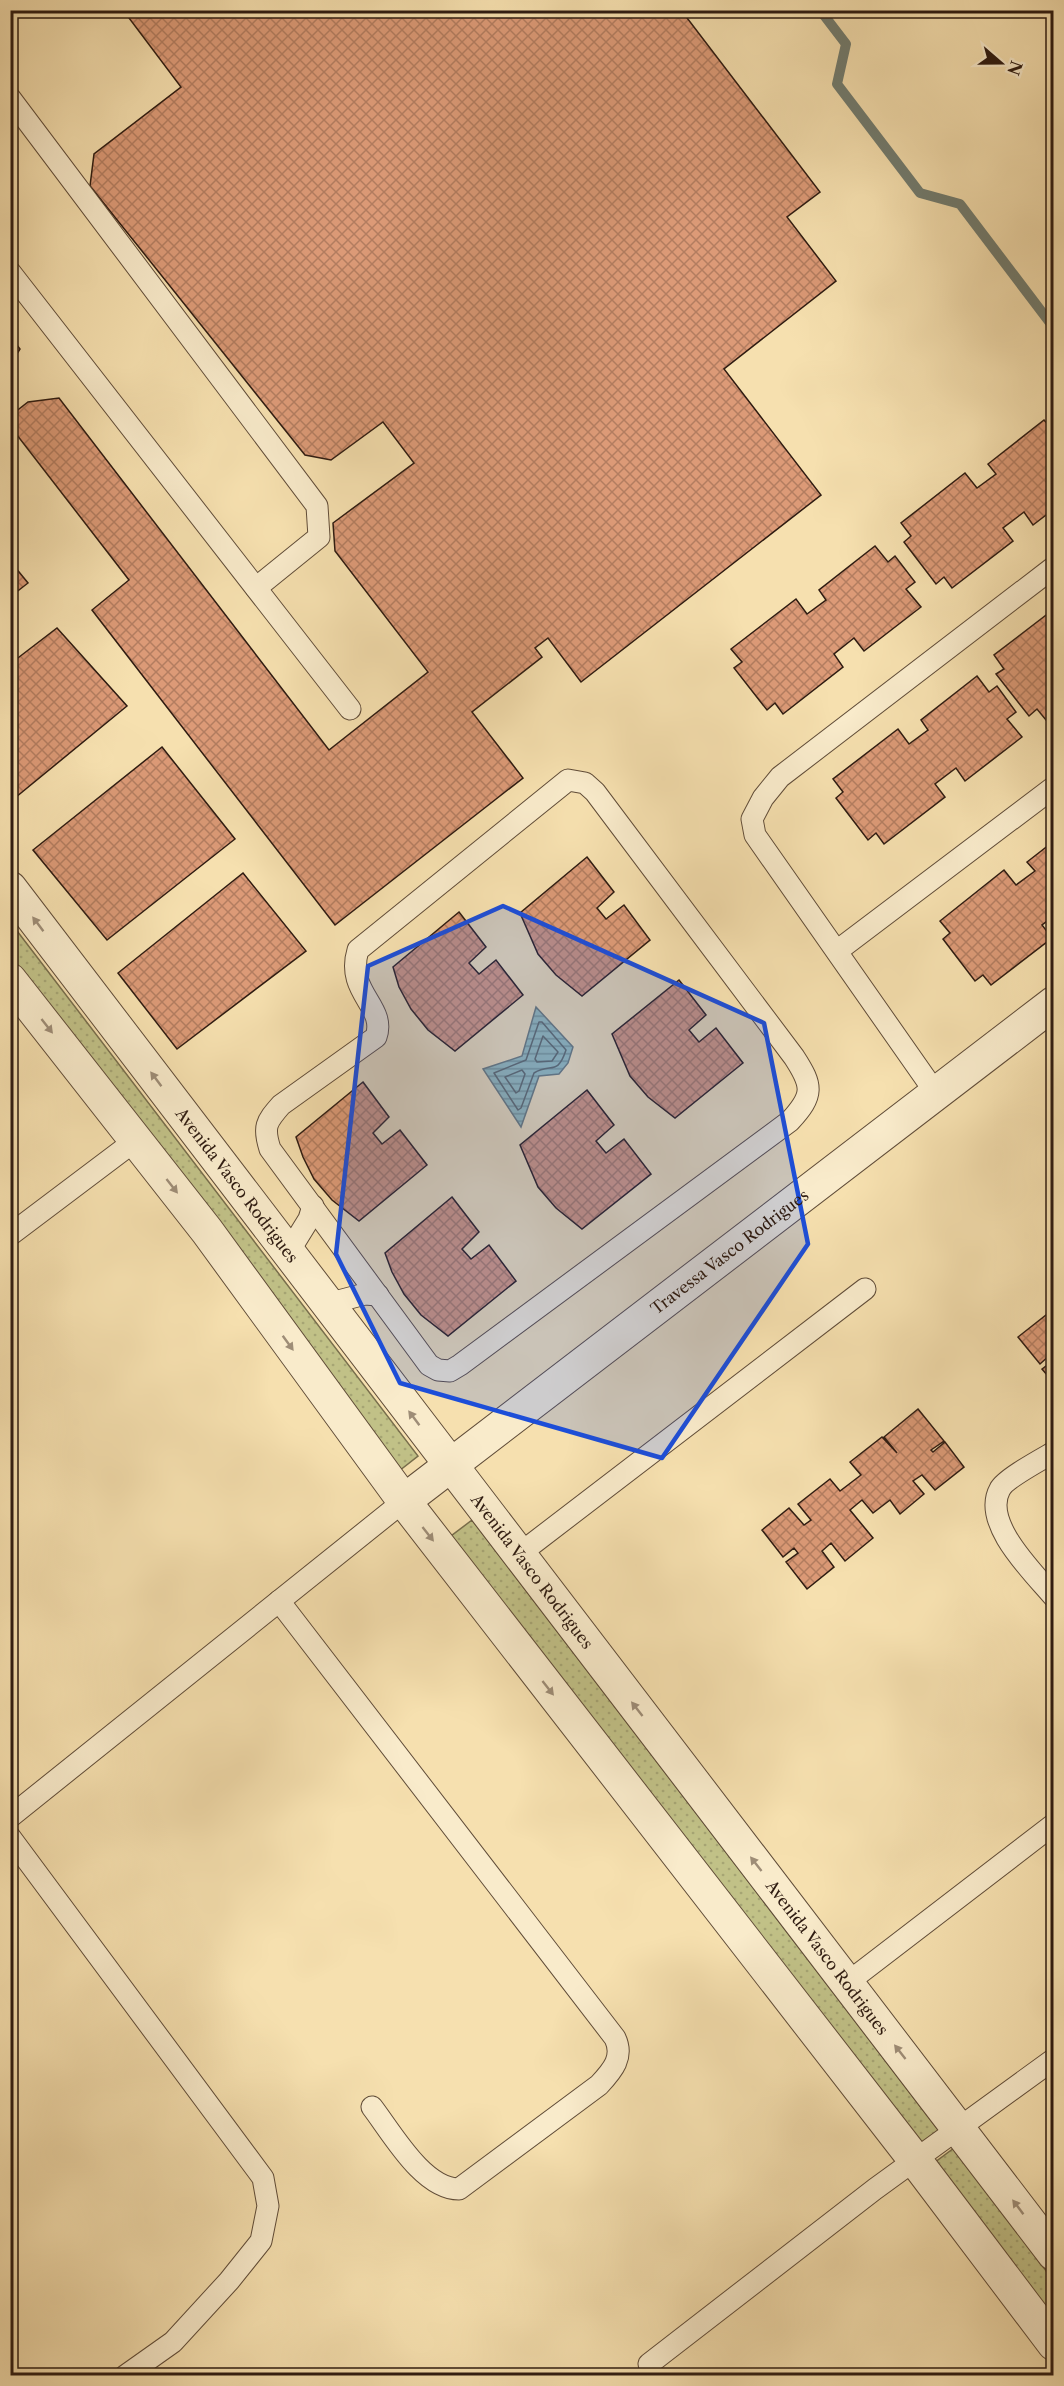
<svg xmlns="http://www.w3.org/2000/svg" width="1064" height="2386" font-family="'Libre Caslon Text',serif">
<defs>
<pattern id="park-dots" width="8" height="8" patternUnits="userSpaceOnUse" patternTransform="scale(1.5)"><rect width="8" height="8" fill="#c1c187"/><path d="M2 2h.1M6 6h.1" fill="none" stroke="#a6a574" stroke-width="1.8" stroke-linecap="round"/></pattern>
<pattern id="water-rules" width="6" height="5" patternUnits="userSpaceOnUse" patternTransform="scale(1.5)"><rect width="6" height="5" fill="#9dbdaf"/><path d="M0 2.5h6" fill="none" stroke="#80998d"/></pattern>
<pattern id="building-cross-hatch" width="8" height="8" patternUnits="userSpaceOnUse" patternTransform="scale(1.5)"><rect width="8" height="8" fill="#dc9a77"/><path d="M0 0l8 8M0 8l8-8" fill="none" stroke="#b37d60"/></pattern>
</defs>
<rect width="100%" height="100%" fill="#f6e0af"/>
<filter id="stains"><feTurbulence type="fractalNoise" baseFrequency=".00333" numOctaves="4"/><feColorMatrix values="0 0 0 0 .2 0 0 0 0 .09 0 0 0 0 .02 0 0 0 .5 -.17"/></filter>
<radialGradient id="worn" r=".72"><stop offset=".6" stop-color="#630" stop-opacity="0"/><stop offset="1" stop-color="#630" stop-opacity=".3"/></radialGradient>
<g fill="url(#park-dots)" stroke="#786e4c" stroke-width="1.5">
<path d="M11 923 418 1456 399 1471 11 964Z"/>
<path d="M472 1520 939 2131 918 2147 451 1536Z"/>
<path d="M954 2148 1053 2280V2321L934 2163Z"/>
</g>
<path fill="url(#water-rules)" stroke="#717c70" stroke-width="1.5" d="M536 1007 573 1047 568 1063 559 1074 539 1076 521 1127 483 1069 522 1056Z"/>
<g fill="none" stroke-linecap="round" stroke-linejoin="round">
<g stroke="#666c60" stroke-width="1.5">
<path d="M539 1022H542L566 1050C557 1077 551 1062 534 1073L521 1108 518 1110 494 1073 526 1060Z"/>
<path d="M543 1036 558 1052 552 1061 537 1062 535 1059Z"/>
<path d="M522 1070 525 1074 519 1091 516 1093 505 1077Z"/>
</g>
<path stroke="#717c70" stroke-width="10" d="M820 10 846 44 837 84 920 193 960 204 1054 328"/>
</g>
<g fill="url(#building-cross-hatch)" stroke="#2e1b11" stroke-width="1.5">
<path d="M123 10H681L820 192 787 217 836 281 724 369 821 495 581 682 548 638 535 648 542 657 472 712 523 778 335 925 92 610 129 580 10 426V416L28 402 59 398 329 750 428 672 335 551 333 523 414 463 383 422 331 460 305 455 90 186 94 154 181 87Z"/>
<path d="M10 336 20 349 10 365Z"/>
<path d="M1044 420 1054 431V509L1033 525 1024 512 1003 528 1013 541 952 588 944 577 936 584 904 542 911 536 901 523 965 473 977 488 996 474 988 464Z"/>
<path d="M875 546 888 562 895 556 915 582 906 589 921 607 864 651 854 638 834 654 843 667 783 714 775 703 767 710 734 668 742 662 731 649 796 599 807 614 826 600 819 590Z"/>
<path d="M10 561 28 583 10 597Z"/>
<path d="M1054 609V714L1046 720 1037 709 1029 716 996 674 1004 669 994 655Z"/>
<path d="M57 628 127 706 10 802V664Z"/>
<path d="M977 676 989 692 997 686 1016 712 1007 719 1022 737 965 781 956 768 935 784 945 797 884 844 876 833 868 840 836 798 843 792 833 779 898 729 909 744 928 730 921 720Z"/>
<path d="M162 747 235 839 107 940 33 850Z"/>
<path d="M1054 841V916L1042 925 1052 938 991 985 983 975 975 981 943 939 950 933 940 921 1004 870 1016 885 1035 871 1027 862Z"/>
<path d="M587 857 614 892 597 908 606 919 624 905 650 940 582 996 556 975 538 954 520 913Z"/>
<path d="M243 873 306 951 177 1049 118 973Z"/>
<path d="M459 912 486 947 469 963 479 974 496 960 523 995 455 1051 428 1030 411 1009 399 987 393 967Z"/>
<path d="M679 980 706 1015 689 1030 699 1042 716 1028 743 1063 675 1118 648 1097 630 1076 612 1034Z"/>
<path d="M363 1082 389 1117 373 1133 382 1144 400 1130 427 1165 359 1221 332 1200 314 1179 303 1157 296 1137Z"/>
<path d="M587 1090 614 1125 596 1141 606 1153 624 1139 651 1174 582 1229 556 1208 538 1187 520 1145Z"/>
<path d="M452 1197 479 1232 462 1249 471 1259 489 1245 516 1281 448 1336 421 1315 404 1294 392 1272 385 1253Z"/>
<path d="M1046 1315 1054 1324V1358L1051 1354 1040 1364 1018 1337Z"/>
<path d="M1054 1360V1383L1042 1369Z"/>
<path d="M918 1409 944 1441 931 1450 933 1452 945 1442 964 1467 935 1490 922 1475 913 1481 924 1494 900 1514 890 1500 873 1513 862 1500 850 1510 873 1538 845 1561 831 1543 822 1551 834 1567 807 1589 786 1562 798 1553 794 1548 783 1557 762 1530 789 1508 804 1525 811 1520 798 1504 830 1479 840 1491 861 1475 850 1462 882 1437 897 1453 884 1437Z"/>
</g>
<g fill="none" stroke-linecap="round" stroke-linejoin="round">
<defs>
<g id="lane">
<path d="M10 98 317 506 319 537 256 588"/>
<path d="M10 272 350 709"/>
<path d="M568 780 585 783 595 792 794 1057C813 1086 814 1095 790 1121L460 1365 450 1371 438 1370 429 1365 270 1149C263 1127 266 1122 281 1105L376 1037C387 1006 345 993 358 950Z"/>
<path d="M837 951 1054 787"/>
<path d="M935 1092 755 835 752 819 763 798 780 777 1054 567"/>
<path d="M10 1235 136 1140"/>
<path d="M288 1253 309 1219 313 1206"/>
<path d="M327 1304 365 1294 378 1295"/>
<path d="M1054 1452C1042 1459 1005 1479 1000 1489 981 1523 1034 1573 1054 1597"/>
<path d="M518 1555 865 1289"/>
<path d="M279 1601 615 2038C624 2057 613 2070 599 2085L459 2189C423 2189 392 2133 372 2107"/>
<path d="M10 1817 404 1501"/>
<path d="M10 1837 263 2178 268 2206 261 2241 229 2281 173 2342 125 2376"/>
<path d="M847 1983 1054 1824"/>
<path d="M649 2364 875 2189 1054 2059"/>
</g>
<g id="street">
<path id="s1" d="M10 888 1054 2254"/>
<path d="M10 980 207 1231 404 1501 915 2160 1054 2344"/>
<path id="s2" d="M404 1501 1054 1003"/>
</g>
</defs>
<use href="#lane" stroke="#604c38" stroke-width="23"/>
<use href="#street" stroke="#604c38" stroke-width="35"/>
<use href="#lane" stroke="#f9ebcb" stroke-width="21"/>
<use href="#street" stroke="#f9ebcb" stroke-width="33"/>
</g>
<defs><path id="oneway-solid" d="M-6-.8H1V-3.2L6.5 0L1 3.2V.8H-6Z" transform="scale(1.5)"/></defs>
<g fill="#9e8d77">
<use href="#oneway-solid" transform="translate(38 924) rotate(-127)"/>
<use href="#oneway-solid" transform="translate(47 1026) rotate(52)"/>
<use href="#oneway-solid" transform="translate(156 1079) rotate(-127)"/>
<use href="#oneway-solid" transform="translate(172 1186) rotate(52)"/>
<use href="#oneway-solid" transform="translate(288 1343) rotate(54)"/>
<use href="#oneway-solid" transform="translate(414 1418) rotate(-127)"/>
<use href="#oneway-solid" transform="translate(428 1534) rotate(52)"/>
<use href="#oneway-solid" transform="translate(548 1688) rotate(52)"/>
<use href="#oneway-solid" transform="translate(637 1709) rotate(-128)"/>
<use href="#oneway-solid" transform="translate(756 1864) rotate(-128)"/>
<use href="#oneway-solid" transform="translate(900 2052) rotate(-128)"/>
<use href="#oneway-solid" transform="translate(1018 2207) rotate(-127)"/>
</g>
<path fill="#1d4ed8" fill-opacity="0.2" stroke="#1d4ed8" stroke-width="4.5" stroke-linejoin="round" d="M503 906 764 1023 808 1244 662 1458 400 1383 336 1254 368 966Z"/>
<g text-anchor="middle" stroke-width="5" stroke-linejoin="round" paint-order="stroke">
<g font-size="16" fill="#2e1b11" stroke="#f9ebcb">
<text dy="6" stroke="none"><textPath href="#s1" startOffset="374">Avenida Vasco Rodrigues</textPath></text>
<text dy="6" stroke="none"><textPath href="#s2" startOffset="410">Travessa Vasco Rodrigues</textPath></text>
<text dy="6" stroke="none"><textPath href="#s1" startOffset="860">Avenida Vasco Rodrigues</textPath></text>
<text dy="6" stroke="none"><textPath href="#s1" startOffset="1346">Avenida Vasco Rodrigues</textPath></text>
</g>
</g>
<rect width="1064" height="2386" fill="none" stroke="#f6e0af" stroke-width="36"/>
<rect x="12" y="12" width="1040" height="2362" fill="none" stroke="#2e1b11" stroke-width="3"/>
<rect x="18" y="18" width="1028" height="2350" fill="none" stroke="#2e1b11" stroke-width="1.5"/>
<g transform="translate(1001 63) rotate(110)" stroke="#f9ebcb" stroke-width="4.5" paint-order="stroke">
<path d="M0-4.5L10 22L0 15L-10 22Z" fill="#2e1b11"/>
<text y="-9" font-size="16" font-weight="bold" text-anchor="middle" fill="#2e1b11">N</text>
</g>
<rect width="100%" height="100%" filter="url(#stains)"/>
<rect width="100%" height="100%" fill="url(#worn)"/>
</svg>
